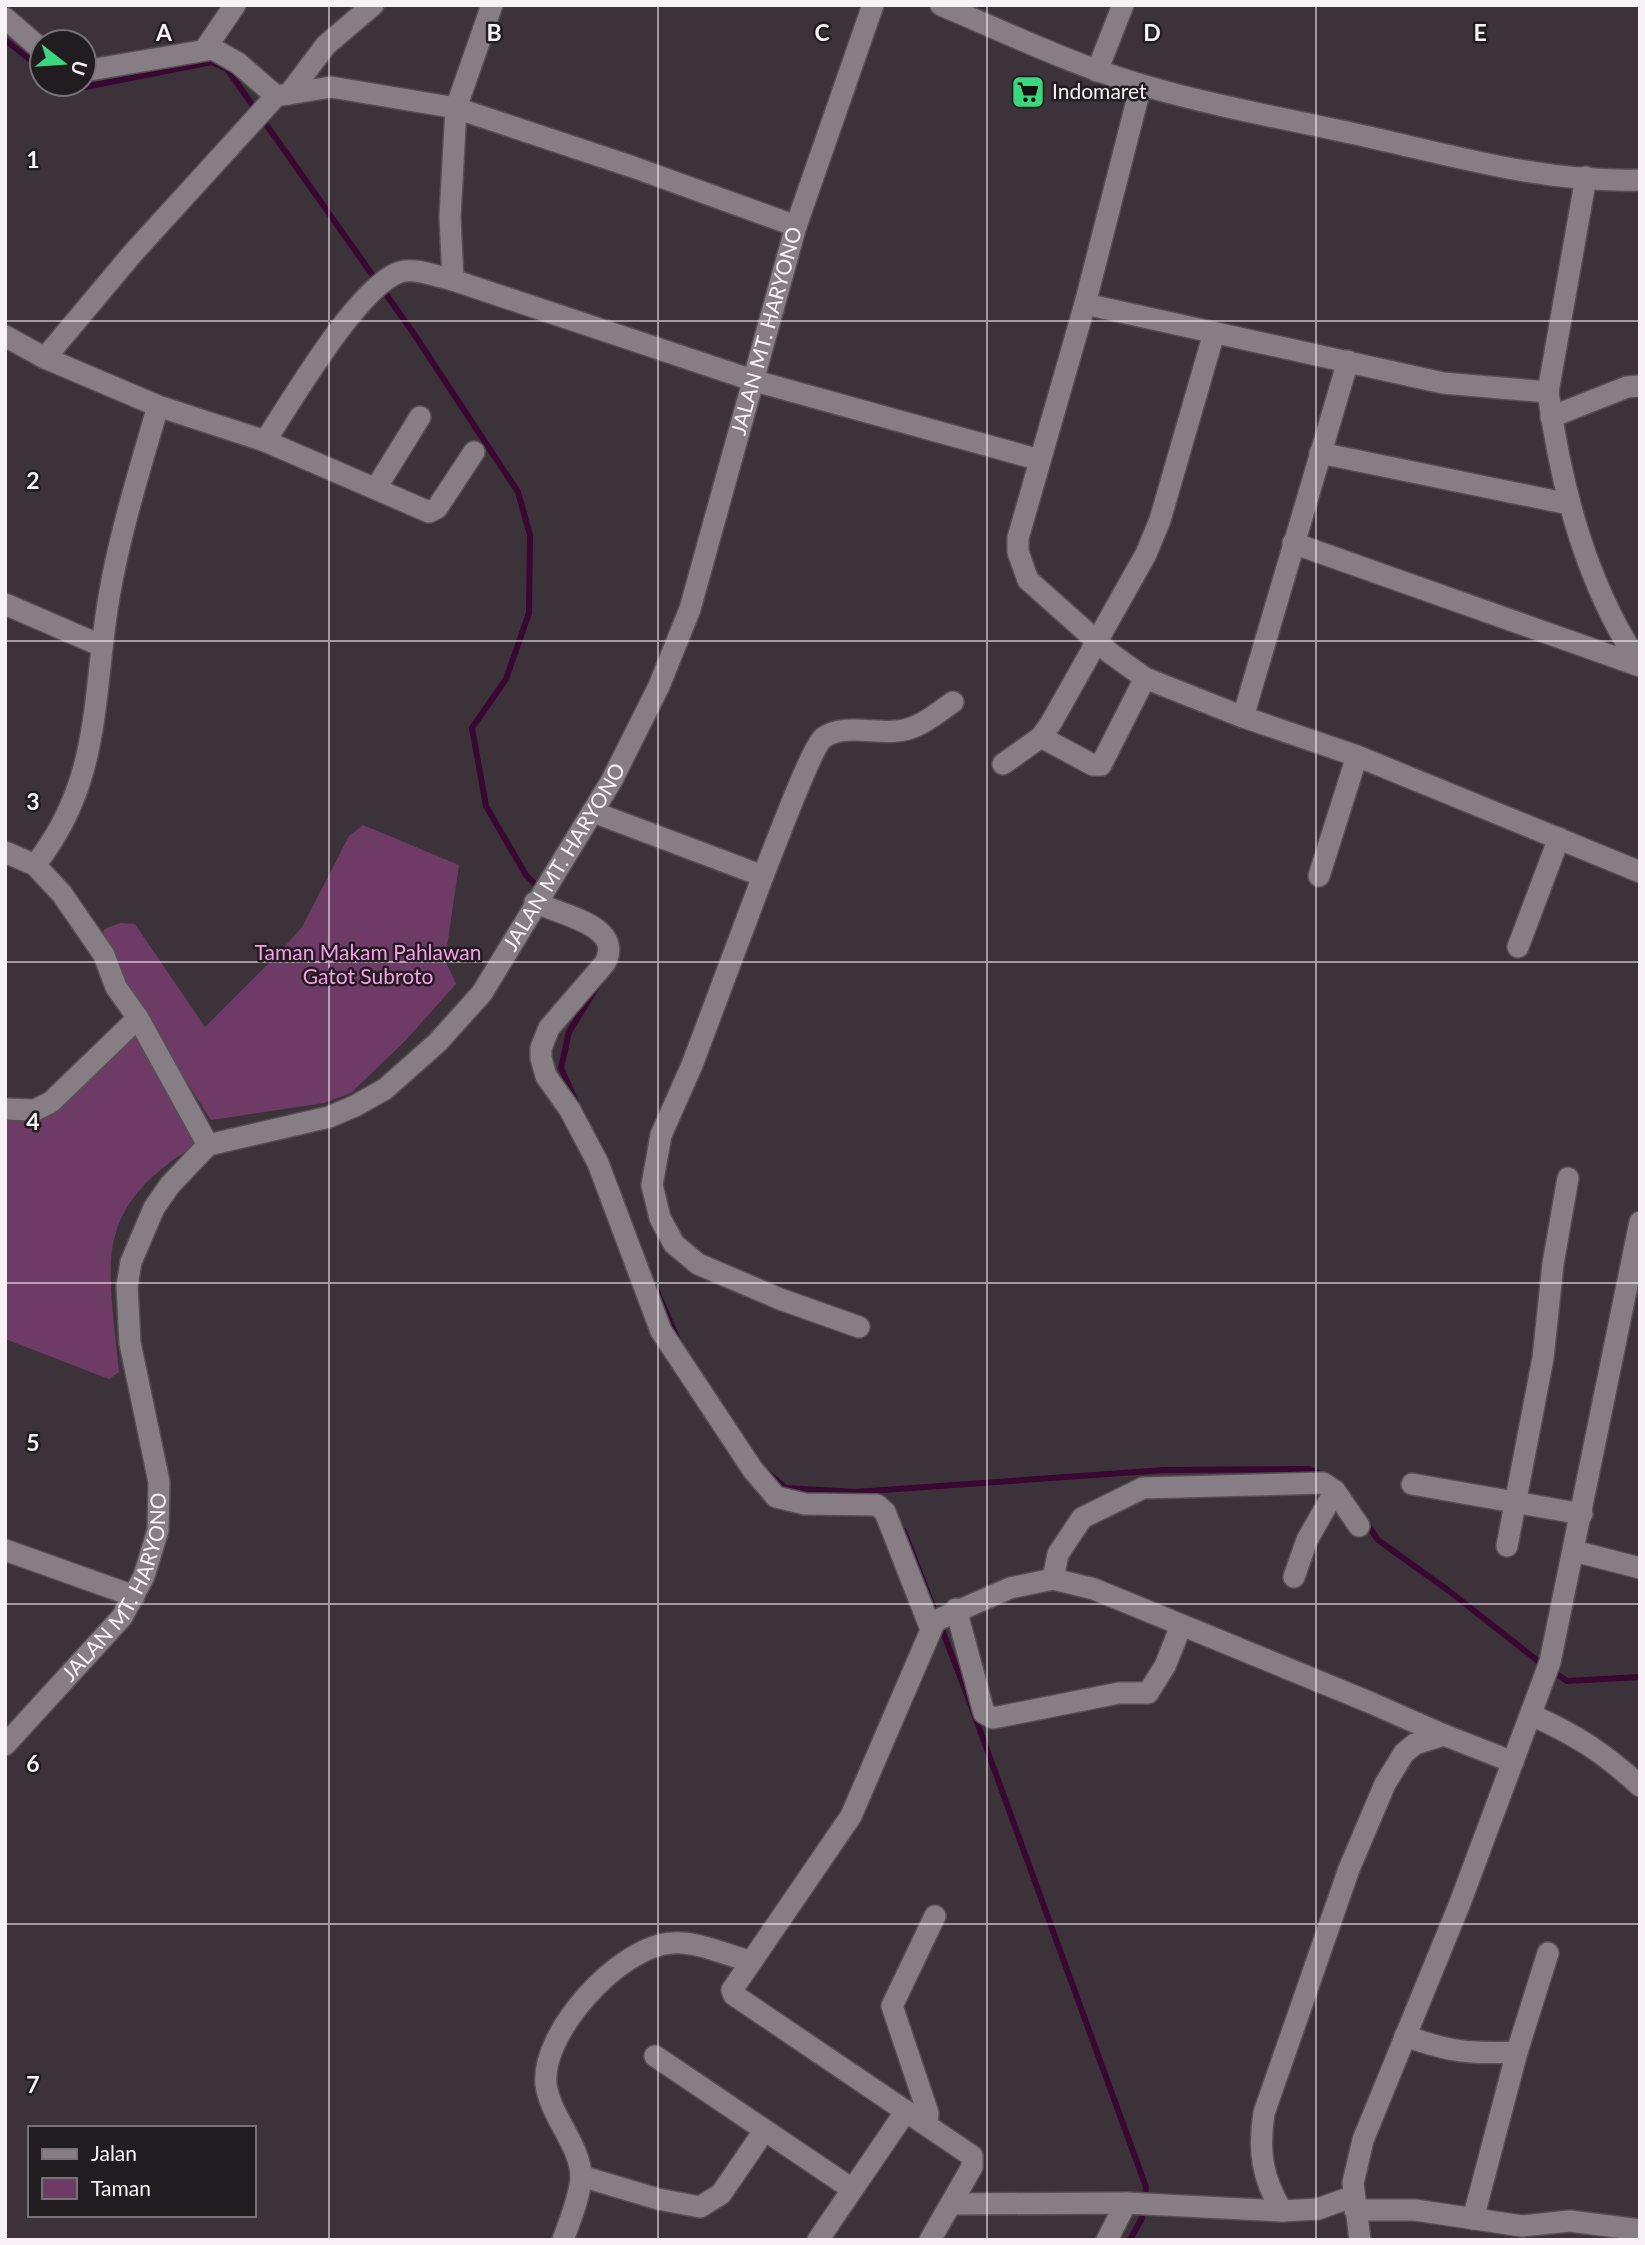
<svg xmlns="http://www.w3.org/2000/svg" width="1645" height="2245" font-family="Lato,sans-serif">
<rect width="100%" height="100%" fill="#3b3339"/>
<g fill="#6e3b66">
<path d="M363 825 459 865 445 960 456 984 405 1041 351 1093 324 1103 211 1120 125 985 102 944 104 929 120 923 135 924 205 1027 280 952 302 927 349 836Z"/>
<path d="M134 1022 201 1142C90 1208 108 1259 119 1372L109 1379 5 1339V1115L56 1103Z"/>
</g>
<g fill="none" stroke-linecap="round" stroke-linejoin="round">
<g stroke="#380832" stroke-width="6">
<path d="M5 40 42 69"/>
<path d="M61 84 85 87 212 62 227 69 412 331 518 492 530 535 529 613 506 679 472 728 486 806 526 875 540 889"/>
<path d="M576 1102 561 1068 569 1032 598 985"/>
<path d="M656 1289 678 1340"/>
<path d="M768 1473 786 1488 855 1492 1164 1470 1309 1469 1324 1476"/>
<path d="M1365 1521 1378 1540 1449 1591 1543 1665"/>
<path d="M904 1531 969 1700 1146 2187 1142 2218 1130 2240"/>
<path d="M1552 1671 1567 1681 1640 1677"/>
</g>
<defs>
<g id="minor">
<path d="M492 5 456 108 450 217 453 280 755 381 1040 460"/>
<path d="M941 5C1007 33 1073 65 1142 85 1217 107 1293 120 1369 137 1458 157 1547 183 1640 180"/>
<path d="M5 18 42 50"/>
<path d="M205 49 235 5"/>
<path d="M84 71 213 49 238 63 276 96"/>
<path d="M1097 71 1123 5"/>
<path d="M1141 85 1085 304 1018 538V552L1028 580 1110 653 1145 678 1243 717 1357 756 1640 872"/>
<path d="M289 94 326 45 373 5"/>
<path d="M1085 304 1443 383 1548 392C1561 487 1586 584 1640 665"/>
<path d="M5 336 45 358 133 253 276 96 331 87 456 108 633 167 796 226"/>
<path d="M45 358 158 406 265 441 429 512 437 508 474 452"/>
<path d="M1548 392 1586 177"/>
<path d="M1551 417 1627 387 1640 386"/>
<path d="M265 441C291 402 358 286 400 272 415 267 438 277 453 280"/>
<path d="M1320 453 1569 504"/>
<path d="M376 488 420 417"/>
<path d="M1293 543 1640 666"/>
<path d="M5 604 102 646"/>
<path d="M1243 717 1348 361"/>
<path d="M1041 737 1093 765H1101L1145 678"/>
<path d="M1003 764 1041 737 1051 723 1146 554 1160 520 1214 333"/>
<path d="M593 812 763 876 692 1065 661 1135 652 1185 660 1218 674 1244 698 1264 780 1299 859 1327"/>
<path d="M5 852 35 865 62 894 104 955 116 987 138 1018 208 1145"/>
<path d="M35 865C102 781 92 697 109 597 120 532 140 469 158 406"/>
<path d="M763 876C772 854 811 748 823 738 843 723 875 734 897 731 919 729 936 714 953 702"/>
<path d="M1319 876 1357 756"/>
<path d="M535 902C559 915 625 925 605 963L549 1028 541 1048V1058L546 1076 570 1110 598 1163 661 1331 753 1470 776 1497 805 1504 877 1505 885 1512 930 1627"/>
<path d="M1518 947 1559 838"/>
<path d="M5 1109 35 1110 51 1102 138 1018"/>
<path d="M1412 1484 1582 1514"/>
<path d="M1507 1546 1543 1358 1553 1264 1568 1178"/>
<path d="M5 1550 134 1596"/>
<path d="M1574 1551 1640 1568"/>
<path d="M1294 1577 1307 1540 1335 1491"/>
<path d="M1053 1579 1058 1554 1082 1518 1143 1488 1323 1483 1335 1491 1359 1526"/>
<path d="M956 1609 984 1713 993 1718 1119 1693H1148L1165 1666 1181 1626"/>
<path d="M1531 1715C1575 1734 1604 1753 1640 1786"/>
<path id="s1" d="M5 1745 122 1617 144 1576 158 1530 159 1482 130 1343 127 1286 131 1262 154 1208 170 1185 208 1145 329 1117 355 1106 385 1089 438 1042 482 993 612 780 659 686 690 609 796 226 873 5"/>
<path d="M1405 2036C1451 2052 1468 2054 1517 2052"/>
<path d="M655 2056 852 2189"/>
<path d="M927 2125 928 2113 892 2006 935 1916"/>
<path d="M581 2176 658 2199 700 2207 721 2194 764 2131"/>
<path d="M952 2204 1126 2203 1282 2211 1318 2209 1354 2196"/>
<path d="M1355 2210H1415L1522 2226 1570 2221 1640 2230"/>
<path d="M1282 2211C1262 2178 1258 2151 1264 2113L1349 1869 1385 1784 1404 1753 1415 1744 1444 1735 1513 1762"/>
<path d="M1473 2219 1517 2052 1548 1953"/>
<path d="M563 2240C570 2220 579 2199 581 2179 582 2146 550 2117 546 2084 541 2032 620 1946 672 1943 697 1941 726 1955 750 1961"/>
<path d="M818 2240 906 2111"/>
<path d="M930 2240 972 2167V2156L734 1995 732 1990 851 1816 935 1621 1010 1588 1053 1579 1094 1589 1369 1702 1444 1735"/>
<path d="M1107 2240 1126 2203"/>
<path d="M1360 2240 1353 2183 1363 2140 1460 1903 1550 1662 1640 1222"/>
</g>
</defs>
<use href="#minor" stroke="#554f53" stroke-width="24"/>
<use href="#minor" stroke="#877e85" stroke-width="21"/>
</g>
<path fill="none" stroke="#f8f2f6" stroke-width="2" stroke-opacity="0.55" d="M329 5V2240M658 5V2240M987 5V2240M1316 5V2240M5 321H1640M5 641H1640M5 962H1640M5 1283H1640M5 1604H1640M5 1924H1640"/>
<defs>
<symbol id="supermarket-square" viewBox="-11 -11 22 22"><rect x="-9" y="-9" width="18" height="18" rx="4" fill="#3bd77e" stroke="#201c1f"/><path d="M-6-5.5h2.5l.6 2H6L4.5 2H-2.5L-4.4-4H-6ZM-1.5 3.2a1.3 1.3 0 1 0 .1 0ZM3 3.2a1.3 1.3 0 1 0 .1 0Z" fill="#111"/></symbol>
</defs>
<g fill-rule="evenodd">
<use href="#supermarket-square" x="1009" y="73" width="38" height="38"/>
</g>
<g text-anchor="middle" stroke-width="5" stroke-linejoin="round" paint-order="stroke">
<g font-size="21" fill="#f8f2f6" stroke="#201c1f" text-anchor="start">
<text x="1052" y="99">Indomaret</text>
</g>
<g font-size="21" fill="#f8f2f6" stroke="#201c1f">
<text dy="7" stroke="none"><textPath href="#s1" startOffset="1731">JALAN MT. HARYONO</textPath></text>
<text dy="7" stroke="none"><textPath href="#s1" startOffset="1164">JALAN MT. HARYONO</textPath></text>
<text dy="7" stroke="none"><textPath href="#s1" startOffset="198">JALAN MT. HARYONO</textPath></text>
</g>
<g font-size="21" fill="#fa9dea" stroke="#201c1f">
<text x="368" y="960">Taman Makam Pahlawan<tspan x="368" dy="24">Gatot Subroto</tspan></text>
</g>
</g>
<g font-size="23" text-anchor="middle" font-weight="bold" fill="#f8f2f6" stroke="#201c1f" stroke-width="5" stroke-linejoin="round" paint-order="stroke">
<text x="164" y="41">A</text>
<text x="494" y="41">B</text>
<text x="822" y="41">C</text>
<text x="1152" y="41">D</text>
<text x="1480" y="41">E</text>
<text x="33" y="168">1</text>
<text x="33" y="489">2</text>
<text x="33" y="810">3</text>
<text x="33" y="1130">4</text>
<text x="33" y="1451">5</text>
<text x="33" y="1772">6</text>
<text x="33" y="2093">7</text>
</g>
<rect width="1645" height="2245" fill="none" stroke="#f8f2f6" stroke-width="14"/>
<rect x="28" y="2126" width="228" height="91" fill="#201c1f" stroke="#767275" stroke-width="2"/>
<rect x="42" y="2149" width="35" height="10" fill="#877e85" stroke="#767275" stroke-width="2"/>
<text x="91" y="2161" font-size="21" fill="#f8f2f6">Jalan</text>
<rect x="42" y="2178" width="35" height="21" fill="#6e3b66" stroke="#767275" stroke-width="2"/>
<text x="91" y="2196" font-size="21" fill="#f8f2f6">Taman</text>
<g transform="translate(63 63) rotate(107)"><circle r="33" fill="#201c1f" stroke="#767275" stroke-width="2"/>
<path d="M0-5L12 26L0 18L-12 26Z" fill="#3bd77e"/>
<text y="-10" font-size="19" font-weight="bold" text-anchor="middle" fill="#f8f2f6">U</text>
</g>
</svg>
